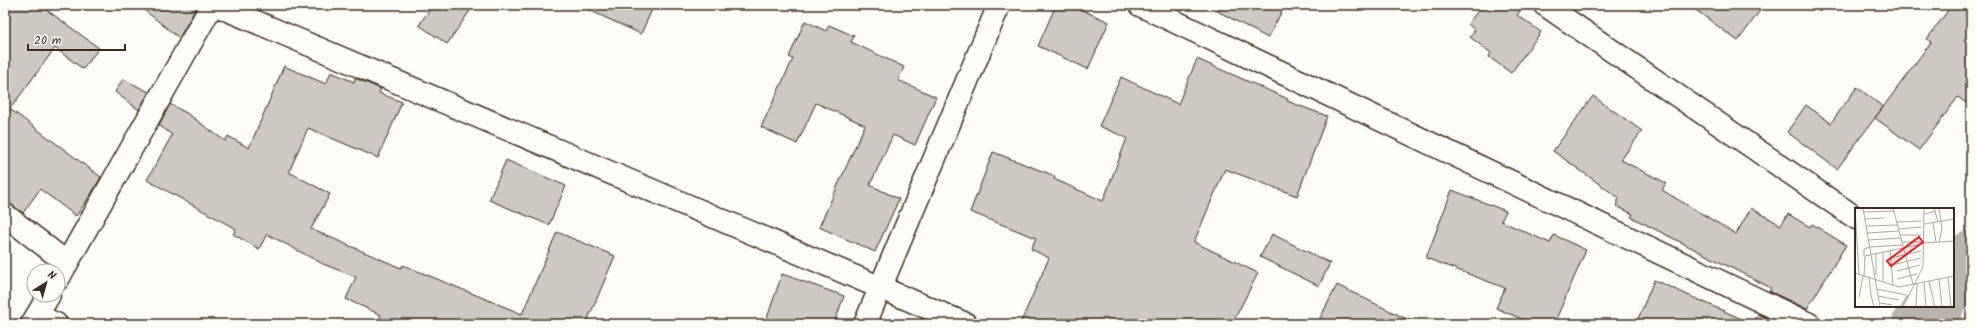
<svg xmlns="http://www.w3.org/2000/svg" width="1976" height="329" font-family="Kalam,sans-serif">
<rect width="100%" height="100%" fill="#fdfcf7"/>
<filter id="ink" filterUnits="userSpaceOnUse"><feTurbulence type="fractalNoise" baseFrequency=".025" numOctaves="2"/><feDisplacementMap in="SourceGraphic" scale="8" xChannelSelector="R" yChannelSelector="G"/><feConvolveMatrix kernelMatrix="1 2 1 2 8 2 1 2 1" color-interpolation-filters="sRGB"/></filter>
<g filter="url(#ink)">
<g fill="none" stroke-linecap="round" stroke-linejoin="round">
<g stroke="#bbb4ad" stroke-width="58">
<path d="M1953 283 1971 260"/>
<path d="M1921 324 1935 306"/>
</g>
</g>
<g fill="#cdc8c2" stroke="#3b2a1e">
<path d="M5 5H40L99 48 83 69 55 48 10 109 101 177 90 196 76 216 40 189 23 213 12 205 5 203Z"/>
<path d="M138 5H198L179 38Z"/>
<path d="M433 5H474L447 44 419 25Z"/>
<path d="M578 5H654L641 34Z"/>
<path d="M1056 5H1071L1109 22 1088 69 1038 46Z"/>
<path d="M1206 5H1285L1268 38Z"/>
<path d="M1482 5H1524L1517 15 1541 32 1511 73 1489 57 1491 53 1470 37 1475 30 1468 24Z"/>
<path d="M1689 5H1764L1738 41Z"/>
<path d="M1952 5H1971V107L1958 97 1919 150 1875 118 1931 42 1927 39Z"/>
<path d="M805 21 826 31 829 25 854 36 851 42 904 67 898 80 936 97 915 145 893 135 870 185 899 199 875 252 819 227 865 125 816 103 797 144 761 127 793 59 789 57Z"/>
<path d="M1197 59 1288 99 1287 101 1327 116 1297 196 1225 169 1194 242 1258 273 1232 324H1020L1049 258 1031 249 1036 238 970 212 993 152 1055 176 1054 179 1103 201 1127 138 1099 126 1121 77 1178 104Z"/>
<path d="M284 66 326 84 331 72 354 82 355 78 381 89 379 93 402 102 378 158 308 128 289 172 330 194 311 229 401 268 403 265 522 314 557 232 615 256 586 324H377L381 315 346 299 356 277 323 264 267 234 259 249 233 234 236 229 147 180 172 135 159 125 170 104 188 114 225 141 228 136 249 148Z"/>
<path d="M123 79 149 92 139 110 115 92Z"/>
<path d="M1857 87 1883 107 1837 169 1787 132 1806 105 1831 123Z"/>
<path d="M1593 96 1642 131 1621 160 1666 183 1662 190 1736 234 1751 208 1781 225 1788 214 1810 227 1812 224 1846 245 1807 309 1769 291 1771 288 1631 217 1633 214 1616 206 1619 198 1553 151Z"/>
<path d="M506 160 566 186 549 225 489 200Z"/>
<path d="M1452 190 1506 211 1501 221 1550 243 1554 235 1586 250 1554 324H1533L1496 308 1505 288 1426 258Z"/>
<path d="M1272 234 1330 263 1319 286 1260 257Z"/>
<path d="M782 274 844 296 834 324H765Z"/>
<path d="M1654 280 1753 324H1636Z"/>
<path d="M1337 285 1417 324H1317Z"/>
<path d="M1758 314 1780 324H1754Z"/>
</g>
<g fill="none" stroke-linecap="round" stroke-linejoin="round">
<defs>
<g id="street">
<path d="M216 5 966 324"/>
<path d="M1140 5 1809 324"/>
<path d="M1545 5 1856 218"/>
<path d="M5 215 67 263"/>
<path d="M58 279 212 5"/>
<path d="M37 316 56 324"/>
<path d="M32 324 49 295"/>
<path d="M865 324 999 5"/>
</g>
</defs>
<use href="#street" stroke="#3b2a1e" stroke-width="25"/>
<use href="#street" stroke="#fdfcf7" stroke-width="22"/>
</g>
</g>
<g transform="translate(1855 208)">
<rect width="99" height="99" fill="#fdfcf7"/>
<path fill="none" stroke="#bbb4ad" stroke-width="2" d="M46 99 53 87"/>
<path fill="none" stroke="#afa8a0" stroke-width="1" d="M0 0 4 67M8 0 25 99M38 0 58 76M79 0 83 14M9 4 39 3M69 6 81 3M10 11 29 10M42 14 66 13M78 15 81 34M69 16 99 11M11 18 43 17M44 21 66 19M12 25 44 23M45 27H66M13 32 46 30M47 34H66M84 34 99 33M69 35 84 34 87 20 84 0M35 42 38 77M21 46V67M9 48V41L15 39 48 37M36 50 66 43M37 57 66 50M42 63 65 57M0 65 44 79 99 68M9 69 10 48 67 36M93 69 96 99M14 70 16 87M42 71 62 66M84 71 87 99M74 73 80 99M28 74V45M69 74 71 99M22 81 51 87M16 87 19 99M23 88 44 92M4 89 8 68M25 95 37 97M48 99 68 59 69 0M61 99 62 76"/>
<path fill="#d62828" fill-opacity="0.15" stroke="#d62828" stroke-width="2" d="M64 29 68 34 36 58 32 53Z"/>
<rect width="99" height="99" fill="none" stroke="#3b2a1e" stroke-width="2"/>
</g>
<rect width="1976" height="329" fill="none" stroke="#fdfcf7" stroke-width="20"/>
<rect x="10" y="10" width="1956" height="309" fill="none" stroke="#3b2a1e" stroke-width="1.5" filter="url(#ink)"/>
<g transform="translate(46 283) rotate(37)"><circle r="19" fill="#fdfcf7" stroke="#afa8a0"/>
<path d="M0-3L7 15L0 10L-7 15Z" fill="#3b2a1e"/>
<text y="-6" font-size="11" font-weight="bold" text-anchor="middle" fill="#3b2a1e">N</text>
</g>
<path d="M28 44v6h97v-6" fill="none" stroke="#3b2a1e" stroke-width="2"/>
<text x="34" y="44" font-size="12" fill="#3b2a1e" stroke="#fdfcf7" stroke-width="3" paint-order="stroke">20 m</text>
</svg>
